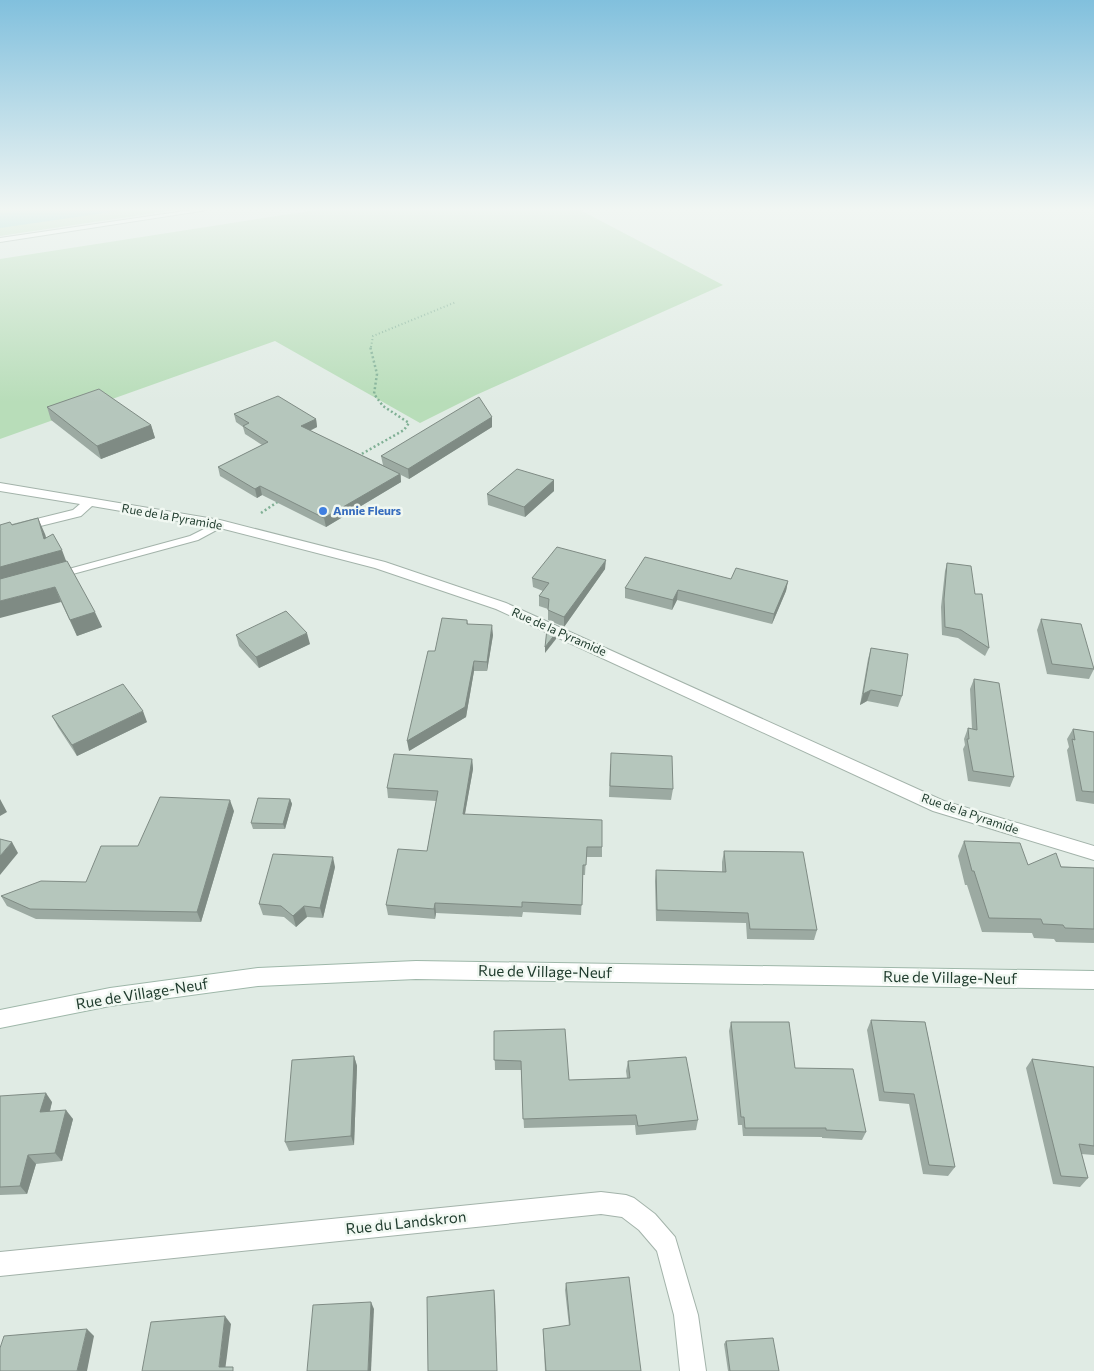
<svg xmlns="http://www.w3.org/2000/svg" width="1094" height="1371" font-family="Commissioner,sans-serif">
<rect width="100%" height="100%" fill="#e0ebe4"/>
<g fill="#b8ddb9">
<path d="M0 210H175L0 236Z"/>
<path d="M316 210H580L723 285 476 395 420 423 275 341 0 439V259Z"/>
</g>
<path fill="#86d2cc" d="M21 210H125L0 228V213Z"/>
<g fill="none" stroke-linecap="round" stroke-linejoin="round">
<defs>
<g id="lane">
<path d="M192 210H207L0 242V238Z"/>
<path d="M220 521 224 522 225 524 224 526 198 540 58 578 52 575 54 573 190 536Z"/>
</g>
<g id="street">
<path d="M0 483 220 520 385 562 506 603 944 801 1094 846V860L933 811 496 609 375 568 220 528 92 506 81 516 0 536V528L73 510 80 504 0 491Z"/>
<path d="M601 1192 626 1195 634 1198 655 1214 675 1237 698 1315 706 1371H680L674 1315 657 1251 639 1230 622 1217 601 1214 0 1276V1252Z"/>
</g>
<path id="secondary" d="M416 961 1094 971V989L416 979 258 986 110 1006 0 1028V1010L110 988 258 968Z"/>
</defs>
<use href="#lane" stroke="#a3b3aa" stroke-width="2"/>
<use href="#street" stroke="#a3b3aa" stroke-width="2"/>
<use href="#secondary" stroke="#9eb7a9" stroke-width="2"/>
<path stroke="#80b095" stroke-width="2" stroke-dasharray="1 2.5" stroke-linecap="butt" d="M371 347 373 336 456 302"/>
<g stroke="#80b095" stroke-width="2.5" stroke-dasharray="2 2.5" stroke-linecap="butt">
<path d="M358 456 404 430 409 423 383 406 374 394 377 374 370 346"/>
<path d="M261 513 279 501"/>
</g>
<use href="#lane" fill="#fff" fill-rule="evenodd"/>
<use href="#street" fill="#fff" fill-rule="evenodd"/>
<use href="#secondary" fill="#fff" fill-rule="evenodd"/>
</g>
<g fill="#9caaa2">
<path d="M47 407 151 425 155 438 101 459 51 420Z"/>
<path d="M234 414 316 419 317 427 310 431 383 465 381 456 492 417V427L409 479 401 475V482L326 527 262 495 257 498 220 476 218 467 262 445 245 434 243 427 236 422Z"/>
<path d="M554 480V491L525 517 488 505 487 494Z"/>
<path d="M12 525 45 534 46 538 66 561 102 627 77 636 61 602Z"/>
<path d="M947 563 975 594 989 648 985 656 958 638 942 635 941 607 945 571Z"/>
<path d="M605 569 564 627 548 620V609L539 606V596L543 591 533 587 532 578Z"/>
<path d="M731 579 788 581 786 591 772 624 677 600 672 610 625 598V588Z"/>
<path d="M1041 619 1094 669 1089 679 1047 674 1037 630Z"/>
<path d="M467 620 468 624 493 635 487 671H474L466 717 409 751Z"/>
<path d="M236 635 310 644 259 668 239 646Z"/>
<path d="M871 648 902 696 898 707 867 701 860 705 868 659Z"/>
<path d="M974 679 1014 777 1010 787 968 781 963 749 965 745 964 739 968 728 972 729 970 689Z"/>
<path d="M52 716 147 722 77 756 58 727Z"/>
<path d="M1073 729 1094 732V804L1076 801 1067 750 1069 747 1067 739Z"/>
<path d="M472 759 473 769 465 814 602 847V857H586L585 875H583L581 915 523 912 522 917 436 913 435 919 388 915 386 905 427 851 436 801 388 798 387 788Z"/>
<path d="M610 764 673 789 671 800 609 797Z"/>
<path d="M290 799 292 804 285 829H253L251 823Z"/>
<path d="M234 811 201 922 36 919 7 906 1 896 86 882 138 846Z"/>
<path d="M964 841 1028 865 1094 868V943L1056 942 1054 939 1034 938 1032 933 982 932 967 885H965L958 856Z"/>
<path d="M724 851 817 930 814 940 747 939 746 923 656 921 655 881 656 870 722 872V862Z"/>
<path d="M335 867 323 918 307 917 296 927 284 917 263 915 259 904Z"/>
<path d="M871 1020 925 1022 955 1167 948 1176 923 1174 909 1104 879 1101 867 1030Z"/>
<path d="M731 1022 795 1068 866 1132 862 1140 822 1138V1137L743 1136 742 1125H738L729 1031Z"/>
<path d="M494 1031 569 1080 627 1078 626 1071 628 1061 698 1120 696 1130 636 1135 635 1125 524 1128 521 1070H495Z"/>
<path d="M354 1056 357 1066 354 1145 289 1151 285 1142Z"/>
<path d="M1032 1059 1094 1067V1155L1081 1154 1088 1178 1080 1187 1053 1184 1026 1068Z"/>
<path d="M0 1096 52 1102 50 1111 73 1119 62 1161 36 1164 27 1194 0 1195Z"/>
<path d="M566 1283 641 1371H545L543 1329 569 1326 565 1290Z"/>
<path d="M726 1341 779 1371H728L724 1344Z"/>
</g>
<g fill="#7f8b84">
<path d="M492 417V427L409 479 408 469Z"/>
<path d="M316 419 317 427 302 434 301 426Z"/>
<path d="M151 425 155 438 101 459 97 446Z"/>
<path d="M400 474 401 482 326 527 324 518Z"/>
<path d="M554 480V491L525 517 524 507Z"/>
<path d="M260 486 262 495 257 498 255 489Z"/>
<path d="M38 518 45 534 50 553 62 550 68 566 0 584V567L44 539Z"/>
<path d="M606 560 605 569 564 627V617Z"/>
<path d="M788 581 786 591 772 624 774 614Z"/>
<path d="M55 587 61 602 0 618V601Z"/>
<path d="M678 590 677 600 672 610 673 600Z"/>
<path d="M95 612 102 627 77 636 70 620Z"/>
<path d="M492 625 493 635 487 671V662Z"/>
<path d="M307 633 310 644 259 668 256 657Z"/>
<path d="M556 633V639L545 653V647Z"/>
<path d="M474 661V671L466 717 409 751 407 741Z"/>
<path d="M871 690 867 701 860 705 863 694Z"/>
<path d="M143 711 147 722 77 756 72 745Z"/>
<path d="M472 759 473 769 463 824V814Z"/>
<path d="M0 799 7 812 0 816Z"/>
<path d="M290 799 292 804 285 829 283 824Z"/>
<path d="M230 800 234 811 201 922 197 912Z"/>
<path d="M12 842 18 853 0 875V856Z"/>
<path d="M333 857 335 867 323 918 320 908Z"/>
<path d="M435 903 436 913 435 919 434 909Z"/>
<path d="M304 906 307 917 296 927 293 916Z"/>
<path d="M354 1056 357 1066 354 1145 351 1136Z"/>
<path d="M46 1093 52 1102 47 1121 40 1112Z"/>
<path d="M66 1110 73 1119 62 1161 55 1153Z"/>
<path d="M28 1155 36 1164 27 1194 20 1186Z"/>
<path d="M494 1290 495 1298 497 1371Z"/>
<path d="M371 1302 374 1309 371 1371H368Z"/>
<path d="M225 1316 231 1324 225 1371 219 1367Z"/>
<path d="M87 1329 94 1336 87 1371H77Z"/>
</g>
<g fill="#b5c6bc" stroke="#7f8b84">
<path d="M99 389 151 425 97 446 47 407Z"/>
<path d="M278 396 316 419 301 426 400 474 324 518 260 486 255 489 218 467 268 442 243 426 249 423 234 414Z"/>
<path d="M479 397 492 417 408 469 381 456Z"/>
<path d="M517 469 554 480 524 507 487 494Z"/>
<path d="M38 518 44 539 53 534 62 550 0 567V525L10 522 12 525Z"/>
<path d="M557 547 606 560 564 617 548 610 549 599 539 596 549 583 532 578Z"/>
<path d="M645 557 731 579 736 568 788 581 774 614 678 590 673 600 625 588Z"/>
<path d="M67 561 95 612 70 620 55 587 0 601V579Z"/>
<path d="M947 563 971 566 975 594H982L989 648 961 630 945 627 944 599Z"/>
<path d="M286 611 307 633 256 657 236 635Z"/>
<path d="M442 618 467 620V624L492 625 487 662 474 661 465 707 407 741 428 651H435Z"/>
<path d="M1041 619 1081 624 1094 669 1052 664Z"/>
<path d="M547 629 556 633 545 647Z"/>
<path d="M871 648 908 654 902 696 871 690 863 694Z"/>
<path d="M974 679 999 683 1014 777 973 771 967 739H969L968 728 977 730Z"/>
<path d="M123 684 143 711 72 745 52 716Z"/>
<path d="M1073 729 1094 732V792L1082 791 1072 739 1075 740Z"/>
<path d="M611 753 672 756 673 789 610 786Z"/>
<path d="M394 754 472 759 463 814 602 820V847H587L586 865H583L582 905 522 902V907L435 903 434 909 386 905 398 849 427 851 438 791 387 788Z"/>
<path d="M160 797 230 800 197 912 30 909 1 896 41 881 86 882 101 846H138Z"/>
<path d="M258 798 290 799 283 824 251 823Z"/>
<path d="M0 839 12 842 0 856Z"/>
<path d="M964 841 1020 843 1028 865 1056 853 1061 867 1094 868V929L1065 928 1063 925 1043 924 1041 919 989 918 974 871H972Z"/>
<path d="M724 851 803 852 817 930 750 929 748 913 657 910 656 870 726 872Z"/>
<path d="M273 854 333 857 320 908 304 906 293 916 281 906 259 904Z"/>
<path d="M871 1020 925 1022 955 1167 929 1165 914 1094 884 1092Z"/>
<path d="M731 1022H789L795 1068 853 1069 866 1132 826 1130V1128H745L744 1117H741Z"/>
<path d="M565 1029 569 1080 630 1078 628 1061 686 1057 698 1120 638 1126 636 1115 523 1119 521 1061 494 1060V1031Z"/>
<path d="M354 1056 351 1136 285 1142 292 1060Z"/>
<path d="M1032 1059 1094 1067V1146L1079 1144 1088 1178 1061 1176Z"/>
<path d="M46 1093 40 1112 66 1110 55 1153 28 1155 20 1186 0 1187V1096Z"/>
<path d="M629 1277 641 1371H546L543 1329 570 1325 566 1283Z"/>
<path d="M494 1290 497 1371H428L427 1297Z"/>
<path d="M371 1302 368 1371H307L313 1305Z"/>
<path d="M225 1316 219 1367H233V1371H142L151 1322Z"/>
<path d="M87 1329 77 1371H0V1348L4 1336Z"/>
<path d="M773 1338 779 1371H730L726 1341Z"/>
</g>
<linearGradient id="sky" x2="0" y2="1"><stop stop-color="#81c0dd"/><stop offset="0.52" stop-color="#f1f6f3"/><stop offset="1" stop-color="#f1f6f3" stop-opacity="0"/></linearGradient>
<rect width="1094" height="402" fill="url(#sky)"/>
<circle fill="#3f7fe0" stroke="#f1f8f2" stroke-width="2" cx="323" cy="511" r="5"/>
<g text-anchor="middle" stroke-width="5" stroke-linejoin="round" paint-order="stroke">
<g font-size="12" font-weight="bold" fill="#366cbe" stroke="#f1f8f2" text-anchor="start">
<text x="333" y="515">Annie Fleurs</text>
</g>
<g font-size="12" fill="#203c2e" stroke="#f1f8f2">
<text transform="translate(172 517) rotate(10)" y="4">Rue de la Pyramide</text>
<text transform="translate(559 632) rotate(24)" y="4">Rue de la Pyramide</text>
<text transform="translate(970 814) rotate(19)" y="4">Rue de la Pyramide</text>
</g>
<g font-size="15" fill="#203c2e" stroke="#f1f8f2">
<text transform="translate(545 972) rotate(1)" y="5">Rue de Village-Neuf</text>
<text transform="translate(950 978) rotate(1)" y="5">Rue de Village-Neuf</text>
<text transform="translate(142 994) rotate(-9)" y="5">Rue de Village-Neuf</text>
<text transform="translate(406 1223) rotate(-6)" y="5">Rue du Landskron</text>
</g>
</g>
</svg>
